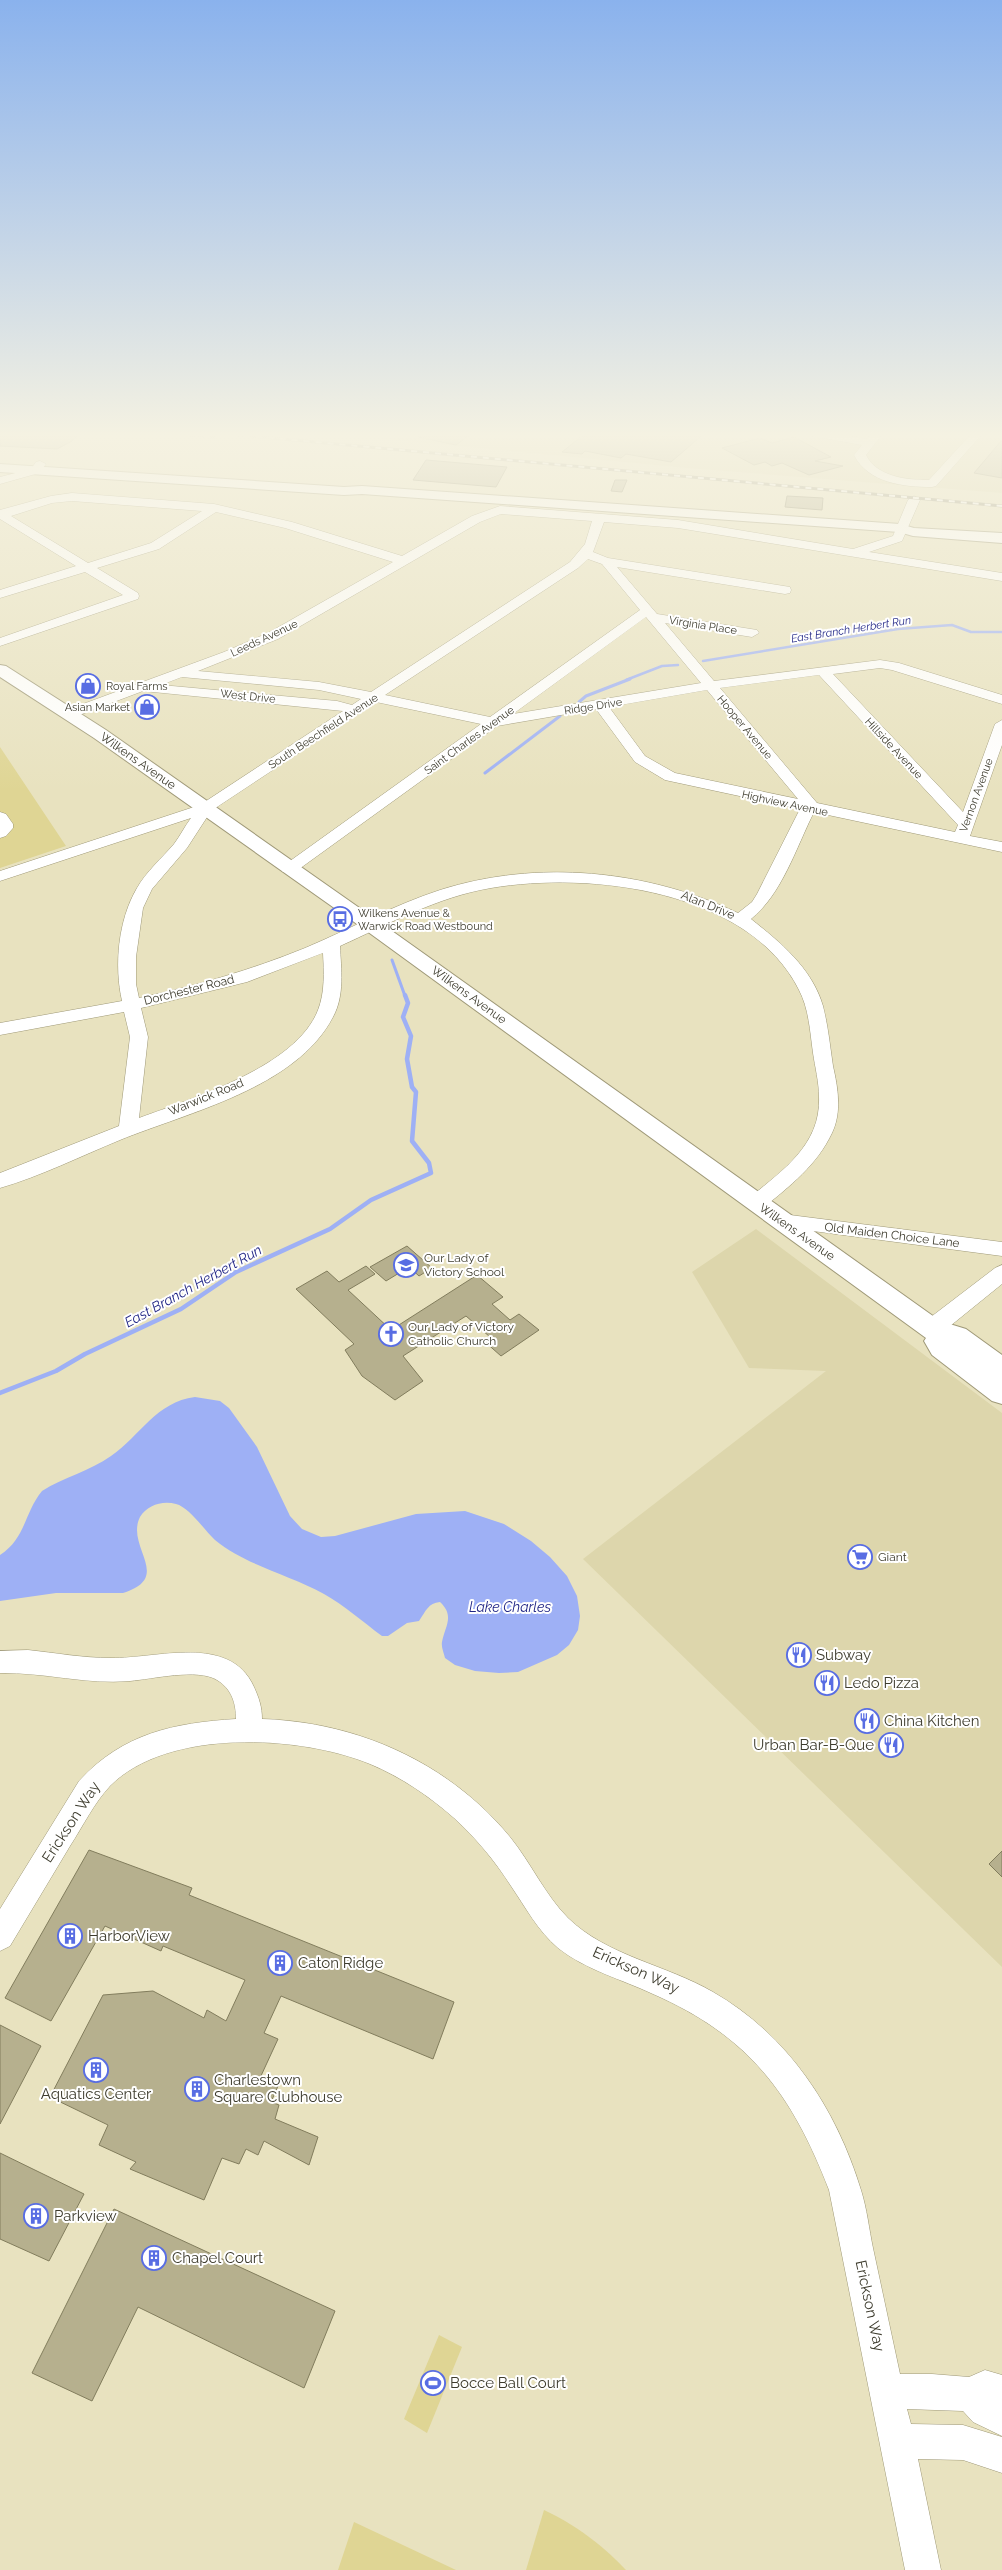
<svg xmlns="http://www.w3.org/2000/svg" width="1002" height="2570" font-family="Raleway,sans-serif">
<rect width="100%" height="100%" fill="#e8e2bf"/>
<g fill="#ddd6ac">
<path d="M338 432H1002V493L687 468 334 434Z"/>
<path d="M756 1229 1002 1413V1967L583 1559 826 1371 749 1368 692 1272Z"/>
</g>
<g fill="#dfd594">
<path d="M0 747 66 846 0 868Z"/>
<path d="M439 2335 462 2347 427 2433 404 2419Z"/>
<path d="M544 2510C576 2525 601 2544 626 2570H526Z"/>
<path d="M354 2522 456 2570H338Z"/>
</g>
<path fill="#9eb0f5" d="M195 1397 220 1401 229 1408 257 1447 290 1516 302 1529 321 1537 335 1536 416 1514 465 1511 504 1524 531 1541 550 1557 567 1576 577 1596 580 1616 578 1630 569 1645 557 1655 518 1672 499 1673 475 1671 455 1665 445 1658C444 1653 441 1647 442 1642 445 1626 455 1616 440 1602 428 1603 426 1611 419 1621L407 1623 388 1636H382C363 1622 344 1605 324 1594 288 1574 247 1566 215 1540 205 1531 189 1507 176 1504 163 1500 147 1505 140 1517 125 1547 174 1577 123 1593H56L0 1601V1555C26 1538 24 1513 42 1491 64 1477 90 1471 111 1456 141 1435 156 1402 195 1397Z"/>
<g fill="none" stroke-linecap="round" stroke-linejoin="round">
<g stroke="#9eb0f5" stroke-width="2.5">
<path d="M703 661 898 629 952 625 971 632H1002"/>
<path d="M626 680 662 666 678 665"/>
</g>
<g stroke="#9eb0f5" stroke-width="3">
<path d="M579 702 586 696 630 679"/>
<path d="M485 773 560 716"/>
<path d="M392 960 405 996"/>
</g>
<path stroke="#9eb0f5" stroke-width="4.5" d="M0 1393 56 1371 85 1354 181 1309 236 1272 330 1229 371 1200 431 1173 429 1163 412 1141 416 1092 412 1087 407 1059 411 1036 403 1017 408 1003 405 995"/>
</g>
<g fill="#b6b08e" stroke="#827d5d">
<path d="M0 432H80L72 441 57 449 0 446Z"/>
<path d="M419 432H474L456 445 418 437Z"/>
<path d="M587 432 618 435V432H706L671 462 626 454 621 458 585 451 582 454 562 452Z"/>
<path d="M794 437 831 457 815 461 843 466 809 475 782 463 772 466 765 462 754 465 722 448 760 438 772 443Z"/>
<path d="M1002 440V478L974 473Z"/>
<path d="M426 460 507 467 496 487 413 480Z"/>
<path d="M615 480H627L622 492 611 491Z"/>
<path d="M787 496 823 498 822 510 785 507Z"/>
<path d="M407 1246 432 1268 419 1276 409 1267 386 1281 370 1267Z"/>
<path d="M366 1266 375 1274 348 1290 391 1330 477 1275 503 1297 492 1304 510 1320 519 1314 539 1330 501 1356 484 1341 490 1337 466 1316 403 1356 423 1381 395 1400 362 1376 345 1350 354 1344 296 1289 327 1271 339 1282Z"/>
<path d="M89 1850 192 1888 189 1895 454 2002 433 2059 281 1996 264 2033 278 2039 260 2078 278 2086 271 2102 279 2105 275 2119 318 2137 309 2165 264 2141 258 2155 246 2149 239 2164 222 2158 204 2200 130 2169 136 2162 99 2145 108 2125 50 2097 103 1995 153 1991 204 2018 207 2010 226 2021 245 1980 163 1946 161 1951 105 1926 51 2021 5 1998Z"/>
<path d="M1002 1851V1877L989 1864Z"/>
<path d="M0 2025 41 2046 0 2124Z"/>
<path d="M0 2153 84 2194 49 2261 0 2239Z"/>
<path d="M114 2209 335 2311 304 2388 138 2307 92 2401 32 2373Z"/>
</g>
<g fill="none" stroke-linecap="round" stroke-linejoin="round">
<defs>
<g id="minor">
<path d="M802 432H824L867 439 873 432H884L866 455C877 477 907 480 929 480L973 432H984L936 486 932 487C904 487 868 483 854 455L862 445 807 435Z"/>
<path d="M40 461 46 464 39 473 0 484V477L31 469 36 462Z"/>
<path d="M72 493 214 504 292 522 402 556 472 516 500 506 678 520 853 549 893 536 908 500 914 496 920 500 902 541 869 552 1002 573V581L678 528 604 522 593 552 608 558 790 587 791 590 790 593 785 594 617 567 657 614 757 630 759 633 752 637 665 623 714 681 880 660 899 663 1002 695V704L892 670 880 668 833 674 963 812 995 724 1002 720V745L970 836 1002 842V852L814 812C796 848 782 894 751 919 780 942 812 968 823 1006 828 1025 830 1046 833 1066 838 1088 842 1112 832 1133 817 1165 790 1186 763 1208L756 1210 749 1208 746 1203 749 1198C782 1171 821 1145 819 1097 819 1082 815 1067 813 1053 810 1032 809 1009 799 990 749 890 590 871 491 888 437 897 389 924 340 946 341 969 345 995 333 1017 296 1088 189 1112 120 1140 81 1156 41 1176 0 1188V1173L119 1126 130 1037 124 1012 0 1035V1023L122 1001C114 966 118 920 137 888 146 872 162 858 174 844 180 836 185 826 191 818L0 881V871L200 805 343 711 143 691 74 717 69 718 62 714 64 711 224 652 268 633 393 562 285 528 216 512 159 549 97 568 138 593 139 596 138 599 0 646V638L123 595 85 572 0 598V590L76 566 0 519V510L51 496ZM72 501 202 511 151 543 88 563 11 516 52 503ZM501 514 592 521 585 544 570 562 371 692 319 682 198 671 278 639 480 522ZM588 559 602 564 640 610 490 717 385 695 578 568ZM646 617 701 683 513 714ZM819 675 958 825 955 832 817 803 720 688ZM182 677 319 690 361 699 352 705 337 701 161 685ZM707 690 798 799 675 773 645 756 609 707ZM376 702 481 724 283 866 281 869 283 872H295L497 726 596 709 635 762 665 780 800 809 757 894 752 902 738 913C647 870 538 859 440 890 394 905 350 929 305 948 251 970 196 986 139 998L136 984V957L143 908 152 889 187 848 211 811ZM323 953C324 972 325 992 318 1010 296 1067 193 1098 139 1118L148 1037 141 1008 247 982Z"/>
<path d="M0 812 6 814 13 824V828L6 836 0 838Z"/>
<path d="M782 1214 1002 1242V1256L775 1226 772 1221 775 1216Z"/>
<path d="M1002 1265V1284L939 1335 931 1337 923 1335 920 1329 923 1323 995 1268Z"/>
<path d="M28 1650C56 1653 83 1658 111 1658 156 1659 230 1633 254 1687 259 1698 262 1707 262 1719 358 1722 449 1763 510 1837 531 1863 545 1895 568 1918 607 1956 667 1965 713 1992 788 2035 836 2108 861 2190 867 2209 869 2229 873 2248 882 2290 891 2332 900 2374H932L969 2377 985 2370 1002 2375V2436L973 2422 963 2411 907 2409 911 2424 963 2425 1002 2437V2473L963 2460 918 2459 941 2570H905L829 2190C792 2094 749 2036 653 1994 621 1979 586 1970 558 1948 538 1931 526 1908 511 1886 495 1861 476 1838 454 1818 429 1796 401 1777 370 1764 300 1735 167 1728 110 1786 94 1803 83 1826 70 1846 50 1879 30 1913 10 1946L0 1951V1909L79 1781C123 1733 174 1723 236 1719 236 1704 232 1689 217 1680 198 1668 152 1679 130 1681 87 1685 44 1672 0 1673V1651Z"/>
</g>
<g id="major">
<path d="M0 464 344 487 362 486 900 524 914 528 1002 533V543L913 536 899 532 362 494 344 495 0 472Z"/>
<path d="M0 665 6 666 106 730 378 921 940 1321 966 1329 1002 1355V1404L992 1401 932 1355 924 1341 926 1338 364 929 94 738 0 677Z"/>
</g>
</defs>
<use href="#minor" stroke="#9f9978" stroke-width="1"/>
<use href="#major" stroke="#9f9978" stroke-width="2"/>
<use href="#minor" fill="#fff" fill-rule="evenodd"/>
<use href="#major" fill="#fff" fill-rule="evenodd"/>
<defs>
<g id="rail">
<path d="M156 432 214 437"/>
<path d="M208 432 1002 506"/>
</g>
</defs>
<use href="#rail" stroke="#918d75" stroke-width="3"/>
<use href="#rail" stroke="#fff" stroke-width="2" stroke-dasharray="6" stroke-linecap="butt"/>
</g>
<linearGradient id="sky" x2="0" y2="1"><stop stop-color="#8ab2ed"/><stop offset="0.55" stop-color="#f5f2e2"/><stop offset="1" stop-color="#f5f2e2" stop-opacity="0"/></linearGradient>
<rect width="1002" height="792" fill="url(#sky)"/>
<defs>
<symbol id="shop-ring" viewBox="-11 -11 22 22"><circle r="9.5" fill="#fff" stroke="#586de3" stroke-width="1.5"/><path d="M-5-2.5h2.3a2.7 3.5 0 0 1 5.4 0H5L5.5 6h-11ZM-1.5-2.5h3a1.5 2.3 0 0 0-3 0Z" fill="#586de3"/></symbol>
<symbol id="bus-ring" viewBox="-11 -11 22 22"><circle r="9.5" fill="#fff" stroke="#586de3" stroke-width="1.5"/><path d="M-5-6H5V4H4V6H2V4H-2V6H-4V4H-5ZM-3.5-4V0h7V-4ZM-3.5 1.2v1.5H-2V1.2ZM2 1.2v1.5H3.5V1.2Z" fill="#586de3"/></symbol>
<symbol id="school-ring" viewBox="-11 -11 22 22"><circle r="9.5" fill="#fff" stroke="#586de3" stroke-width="1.5"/><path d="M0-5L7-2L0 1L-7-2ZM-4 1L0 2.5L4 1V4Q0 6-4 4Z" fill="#586de3"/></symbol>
<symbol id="church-ring" viewBox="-11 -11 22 22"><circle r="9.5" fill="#fff" stroke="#586de3" stroke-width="1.5"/><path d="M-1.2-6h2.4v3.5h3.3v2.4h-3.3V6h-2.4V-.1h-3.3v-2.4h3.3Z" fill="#586de3"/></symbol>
<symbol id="supermarket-ring" viewBox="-11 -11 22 22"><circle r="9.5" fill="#fff" stroke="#586de3" stroke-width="1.5"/><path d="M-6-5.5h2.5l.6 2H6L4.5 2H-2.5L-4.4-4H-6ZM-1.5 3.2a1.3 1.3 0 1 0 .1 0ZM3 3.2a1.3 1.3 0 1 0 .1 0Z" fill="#586de3"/></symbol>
<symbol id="restaurant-ring" viewBox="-11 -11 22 22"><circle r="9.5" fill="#fff" stroke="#586de3" stroke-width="1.5"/><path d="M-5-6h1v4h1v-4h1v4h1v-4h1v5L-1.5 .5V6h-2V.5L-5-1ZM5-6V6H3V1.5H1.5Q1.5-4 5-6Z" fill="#586de3"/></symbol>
<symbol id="building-ring" viewBox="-11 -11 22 22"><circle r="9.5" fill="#fff" stroke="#586de3" stroke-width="1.5"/><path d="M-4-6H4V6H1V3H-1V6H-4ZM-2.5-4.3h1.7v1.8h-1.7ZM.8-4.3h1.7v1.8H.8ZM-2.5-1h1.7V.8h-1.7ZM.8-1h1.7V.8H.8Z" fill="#586de3"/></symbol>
<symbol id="stadium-ring" viewBox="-11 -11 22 22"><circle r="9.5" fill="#fff" stroke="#586de3" stroke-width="1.5"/><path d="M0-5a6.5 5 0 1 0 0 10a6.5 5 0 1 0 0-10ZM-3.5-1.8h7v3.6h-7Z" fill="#586de3"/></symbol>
</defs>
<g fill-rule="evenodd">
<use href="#shop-ring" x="74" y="672" width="28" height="28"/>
<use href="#shop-ring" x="133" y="693" width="28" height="28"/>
<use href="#bus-ring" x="326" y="905" width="28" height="28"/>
<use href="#school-ring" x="392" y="1251" width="28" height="28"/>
<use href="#church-ring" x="377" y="1320" width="28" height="28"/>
<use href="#supermarket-ring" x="846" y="1543" width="28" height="28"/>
<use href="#restaurant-ring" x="785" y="1641" width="28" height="28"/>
<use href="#restaurant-ring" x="813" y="1669" width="28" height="28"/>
<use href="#restaurant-ring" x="853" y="1707" width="28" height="28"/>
<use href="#restaurant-ring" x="877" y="1731" width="28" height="28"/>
<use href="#building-ring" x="56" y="1922" width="28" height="28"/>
<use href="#building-ring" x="266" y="1949" width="28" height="28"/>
<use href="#building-ring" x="82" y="2056" width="28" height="28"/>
<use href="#building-ring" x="183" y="2075" width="28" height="28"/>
<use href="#building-ring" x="22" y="2202" width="28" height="28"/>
<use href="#building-ring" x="140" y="2244" width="28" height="28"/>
<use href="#stadium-ring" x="419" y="2369" width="28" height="28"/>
</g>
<g text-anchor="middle" stroke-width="4" stroke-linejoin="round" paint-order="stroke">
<g font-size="11" fill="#3e3c2e" stroke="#fff">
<text transform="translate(703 625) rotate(9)" y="4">Virginia Place</text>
<text transform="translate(264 638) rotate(-25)" y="4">Leeds Avenue</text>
<text transform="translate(248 696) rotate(6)" y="4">West Drive</text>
<text transform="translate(593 706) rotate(-9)" y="4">Ridge Drive</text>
<text transform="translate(745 727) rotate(50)" y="4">Hooper Avenue</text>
<text transform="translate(323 731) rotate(-33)" y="4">South Beechfield Avenue</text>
<text transform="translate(469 740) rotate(-36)" y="4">Saint Charles Avenue</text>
<text transform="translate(894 748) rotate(47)" y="4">Hillside Avenue</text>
<text transform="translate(976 795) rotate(-70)" y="4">Vernon Avenue</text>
<text transform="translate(785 803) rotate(12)" y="4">Highview Avenue</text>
</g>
<g font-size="11" font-style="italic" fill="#202585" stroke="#fff">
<text transform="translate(851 629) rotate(-9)" y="4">East Branch Herbert Run</text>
</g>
<g font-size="11" fill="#3e3c2e" stroke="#fff" text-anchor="start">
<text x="106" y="690">Royal Farms</text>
<text x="130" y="711" text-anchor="end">Asian Market</text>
<text x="358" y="917">Wilkens Avenue &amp;<tspan x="358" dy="13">Warwick Road Westbound</tspan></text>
</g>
<g font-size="12" fill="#3e3c2e" stroke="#fff">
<text transform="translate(138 761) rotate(35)" y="4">Wilkens Avenue</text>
<text transform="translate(708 905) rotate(22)" y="4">Alan Drive</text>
<text transform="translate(189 990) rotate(-14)" y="4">Dorchester Road</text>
<text transform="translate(469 995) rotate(36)" y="4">Wilkens Avenue</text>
<text transform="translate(206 1097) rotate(-22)" y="4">Warwick Road</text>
<text transform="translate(797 1232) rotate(35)" y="4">Wilkens Avenue</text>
<text transform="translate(892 1235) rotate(7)" y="4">Old Maiden Choice Lane</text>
</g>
<g font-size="12" fill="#3e3c2e" stroke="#fff" text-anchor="start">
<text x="424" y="1262">Our Lady of<tspan x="424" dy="14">Victory School</tspan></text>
<text x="408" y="1331">Our Lady of Victory<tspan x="408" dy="14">Catholic Church</tspan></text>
<text x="878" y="1561">Giant</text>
</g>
<g font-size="14" font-style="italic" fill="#202585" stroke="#fff">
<text transform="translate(193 1286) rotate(-29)" y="5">East Branch Herbert Run</text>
<text x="510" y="1612">Lake Charles</text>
</g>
<g font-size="15" fill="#3e3c2e" stroke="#fff" text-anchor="start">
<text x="816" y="1660">Subway</text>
<text x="844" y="1688">Ledo Pizza</text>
<text x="884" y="1726">China Kitchen</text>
<text x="874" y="1750" text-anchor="end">Urban Bar-B-Que</text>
<text x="88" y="1941">HarborView</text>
<text x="298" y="1968">Caton Ridge</text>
<text x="214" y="2085">Charlestown<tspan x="214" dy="17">Square Clubhouse</tspan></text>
<text x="96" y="2099" text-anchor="middle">Aquatics Center</text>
<text x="54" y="2221">Parkview</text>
<text x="172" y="2263">Chapel Court</text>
<text x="450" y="2388">Bocce Ball Court</text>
</g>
<g font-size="15" fill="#3e3c2e" stroke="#fff">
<text transform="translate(71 1822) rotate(-57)" y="5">Erickson Way</text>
<text transform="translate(636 1970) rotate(24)" y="5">Erickson Way</text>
<text transform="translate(870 2306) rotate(78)" y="5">Erickson Way</text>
</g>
</g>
</svg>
